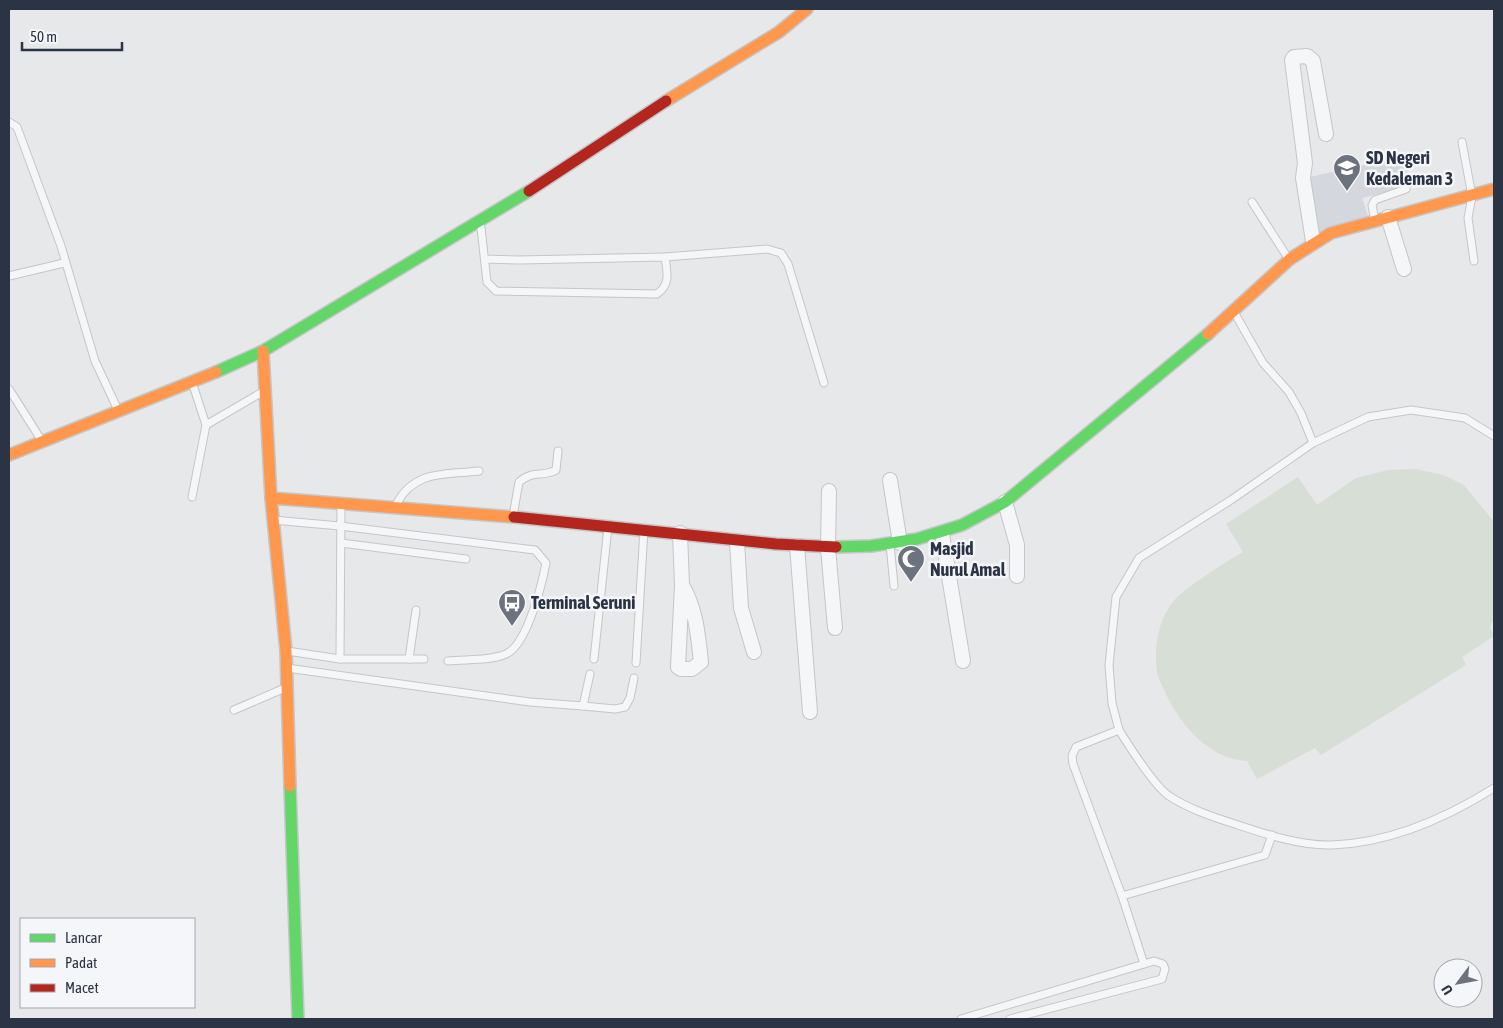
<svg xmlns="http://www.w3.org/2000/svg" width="1503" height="1028" font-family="'Asap Condensed',sans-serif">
<rect width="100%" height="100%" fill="#e6e8ea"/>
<path fill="#d4d7dd" d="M1405 156 1409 186 1362 198 1370 222 1316 234 1305 178Z"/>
<path fill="#d6ded6" d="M1416 469 1443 475 1464 485 1494 522V619L1490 627 1494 636 1462 657 1466 665 1321 755 1315 748 1257 779 1247 761C1208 759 1179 723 1164 690 1162 685 1158 678 1157 673 1154 649 1157 623 1172 603 1181 590 1227 561 1243 552L1226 524 1298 477 1317 505 1356 478 1388 470Z"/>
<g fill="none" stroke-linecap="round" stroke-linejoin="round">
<defs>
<g id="lane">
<path d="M9 122 17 127 61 246 95 361 117 408"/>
<path d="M1462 142 1472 196 1468 218 1474 261"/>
<path d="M1252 202 1288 258"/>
<path d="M1375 221 1372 205 1375 200 1406 189"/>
<path d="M481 228 487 282 496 291 657 294C671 284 667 272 665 257L519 260 485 259"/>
<path d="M665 257 767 249 781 253 788 264 824 383"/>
<path d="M9 276 64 263"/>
<path d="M1234 312 1263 363 1289 392 1301 413 1313 443"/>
<path d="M9 389 40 438"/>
<path d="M206 425 264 391"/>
<path d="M192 497 206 425 193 385"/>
<path d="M397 503C415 470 445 475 479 471"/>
<path d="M513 516 519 482C535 469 540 478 556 470L558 451"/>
<path d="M273 520 340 526 535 550 546 563C542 584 527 645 506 654 489 661 467 659 448 661"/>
<path d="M341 543 466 559"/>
<path d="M890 544 894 586"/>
<path d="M287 651 340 659H424"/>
<path d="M340 659 341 502"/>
<path d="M409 659 416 610"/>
<path d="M594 659 608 527"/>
<path d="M636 663 644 529"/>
<path d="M287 668 530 702 583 706 590 674"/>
<path d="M583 706 615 709 625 707 630 698 634 678"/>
<path d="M234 710 285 688"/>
<path d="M1119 730C1129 746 1155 786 1169 796 1189 809 1213 817 1235 824 1265 834 1300 846 1332 845 1389 843 1446 818 1494 788"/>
<path d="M1122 896 1265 855 1272 835"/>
<path d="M1144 964 1122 896 1073 764 1072 756 1076 747 1119 730 1112 703 1109 665 1116 597 1139 558 1231 500 1313 443 1368 417 1411 410 1465 418 1494 436"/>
<path d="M961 1019 1154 961 1163 964 1165 969 1162 979 1010 1019"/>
</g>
<g id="street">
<path d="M1388 217 1404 269"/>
<path d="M1313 241 1303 178 1305 163 1292 60 1294 57 1307 56 1313 61 1326 134"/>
<path d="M890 480 900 543"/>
<path d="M829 491 828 548 835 628"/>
<path d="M1005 502 1017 545V576"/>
<path d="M680 533 682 585 678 667 681 669H692L701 662C698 634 696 609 682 585"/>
<path d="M942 534 963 661"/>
<path d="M737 542 741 608 754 652"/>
<path d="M797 546 810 712"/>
</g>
<g id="fast">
<path d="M216 372 263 351 529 191"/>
<path d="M836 547 871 546 917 539 962 525 1005 502 1208 334"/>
<path d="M290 786 298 1019"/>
</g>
<g id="slow">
<path d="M666 101 779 32 807 9"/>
<path d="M1208 334 1290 259 1331 233 1494 189"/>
<path d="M263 351 271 498 286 651 290 786"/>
<path d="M9 455 216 372"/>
<path d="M271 498 514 517"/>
</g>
<g id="jam">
<path d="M529 191 666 101"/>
<path d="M514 517 776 544 836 547"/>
</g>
</defs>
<use href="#lane" stroke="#c4c6c8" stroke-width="9"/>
<use href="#street" stroke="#c4c6c8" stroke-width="16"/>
<use href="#fast" stroke="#c4c6c8" stroke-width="14"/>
<use href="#slow" stroke="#c4c6c8" stroke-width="14"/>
<use href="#jam" stroke="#c4c6c8" stroke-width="14"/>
<use href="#lane" stroke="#f5f6f7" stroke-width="7"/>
<use href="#street" stroke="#f5f6f7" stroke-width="14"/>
<use href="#fast" stroke="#63d668" stroke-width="11"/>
<use href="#slow" stroke="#ff974d" stroke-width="11"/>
<use href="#jam" stroke="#b3261e" stroke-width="11"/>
</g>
<defs>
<symbol id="school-pin" viewBox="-11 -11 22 30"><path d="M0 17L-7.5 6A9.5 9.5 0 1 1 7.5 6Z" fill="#6c737f" stroke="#f4f6f9"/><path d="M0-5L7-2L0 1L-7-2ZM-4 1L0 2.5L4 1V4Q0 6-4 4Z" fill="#fff"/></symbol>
<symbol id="mosque-pin" viewBox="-11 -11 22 30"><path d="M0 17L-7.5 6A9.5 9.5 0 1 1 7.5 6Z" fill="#6c737f" stroke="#f4f6f9"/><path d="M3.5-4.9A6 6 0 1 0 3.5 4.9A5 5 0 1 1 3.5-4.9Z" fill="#fff"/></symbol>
<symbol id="bus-pin" viewBox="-11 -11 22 30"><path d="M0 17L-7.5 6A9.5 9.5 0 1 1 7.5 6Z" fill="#6c737f" stroke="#f4f6f9"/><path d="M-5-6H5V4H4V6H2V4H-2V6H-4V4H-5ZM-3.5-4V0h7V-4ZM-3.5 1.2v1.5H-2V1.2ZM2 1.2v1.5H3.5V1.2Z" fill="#fff"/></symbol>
</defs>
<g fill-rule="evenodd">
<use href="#school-pin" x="1331" y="152" width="32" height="43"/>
<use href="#mosque-pin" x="895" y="543" width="32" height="43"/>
<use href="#bus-pin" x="496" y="587" width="32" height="43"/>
</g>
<g text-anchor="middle" stroke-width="5" stroke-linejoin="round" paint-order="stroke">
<g font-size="18" font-weight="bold" fill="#2b3445" stroke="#f4f6f9" text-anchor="start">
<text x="1366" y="164">SD Negeri<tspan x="1366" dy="21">Kedaleman 3</tspan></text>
<text x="930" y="555">Masjid<tspan x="930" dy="21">Nurul Amal</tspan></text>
<text x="531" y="609">Terminal Seruni</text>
</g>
</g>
<rect width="1503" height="1028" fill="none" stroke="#2b3445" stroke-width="20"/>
<rect x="20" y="918" width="175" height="90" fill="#f4f6f9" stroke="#a4a8b1"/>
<rect x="30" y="934" width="25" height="8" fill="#63d668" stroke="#a4a8b1"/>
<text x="65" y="943" font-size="15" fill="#2b3445">Lancar</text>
<rect x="30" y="959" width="25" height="8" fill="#ff974d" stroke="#a4a8b1"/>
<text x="65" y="968" font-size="15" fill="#2b3445">Padat</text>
<rect x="30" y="984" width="25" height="8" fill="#b3261e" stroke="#a4a8b1"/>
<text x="65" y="993" font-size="15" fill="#2b3445">Macet</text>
<g transform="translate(1458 983) rotate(238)"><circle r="24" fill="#f4f6f9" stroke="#a4a8b1"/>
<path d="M0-4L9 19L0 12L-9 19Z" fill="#6c737f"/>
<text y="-8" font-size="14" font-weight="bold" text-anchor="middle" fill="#2b3445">U</text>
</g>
<path d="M22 42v8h100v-8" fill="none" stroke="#2b3445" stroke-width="2.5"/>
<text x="30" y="42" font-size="15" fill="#2b3445" stroke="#f4f6f9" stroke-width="4" paint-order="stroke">50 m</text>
</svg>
